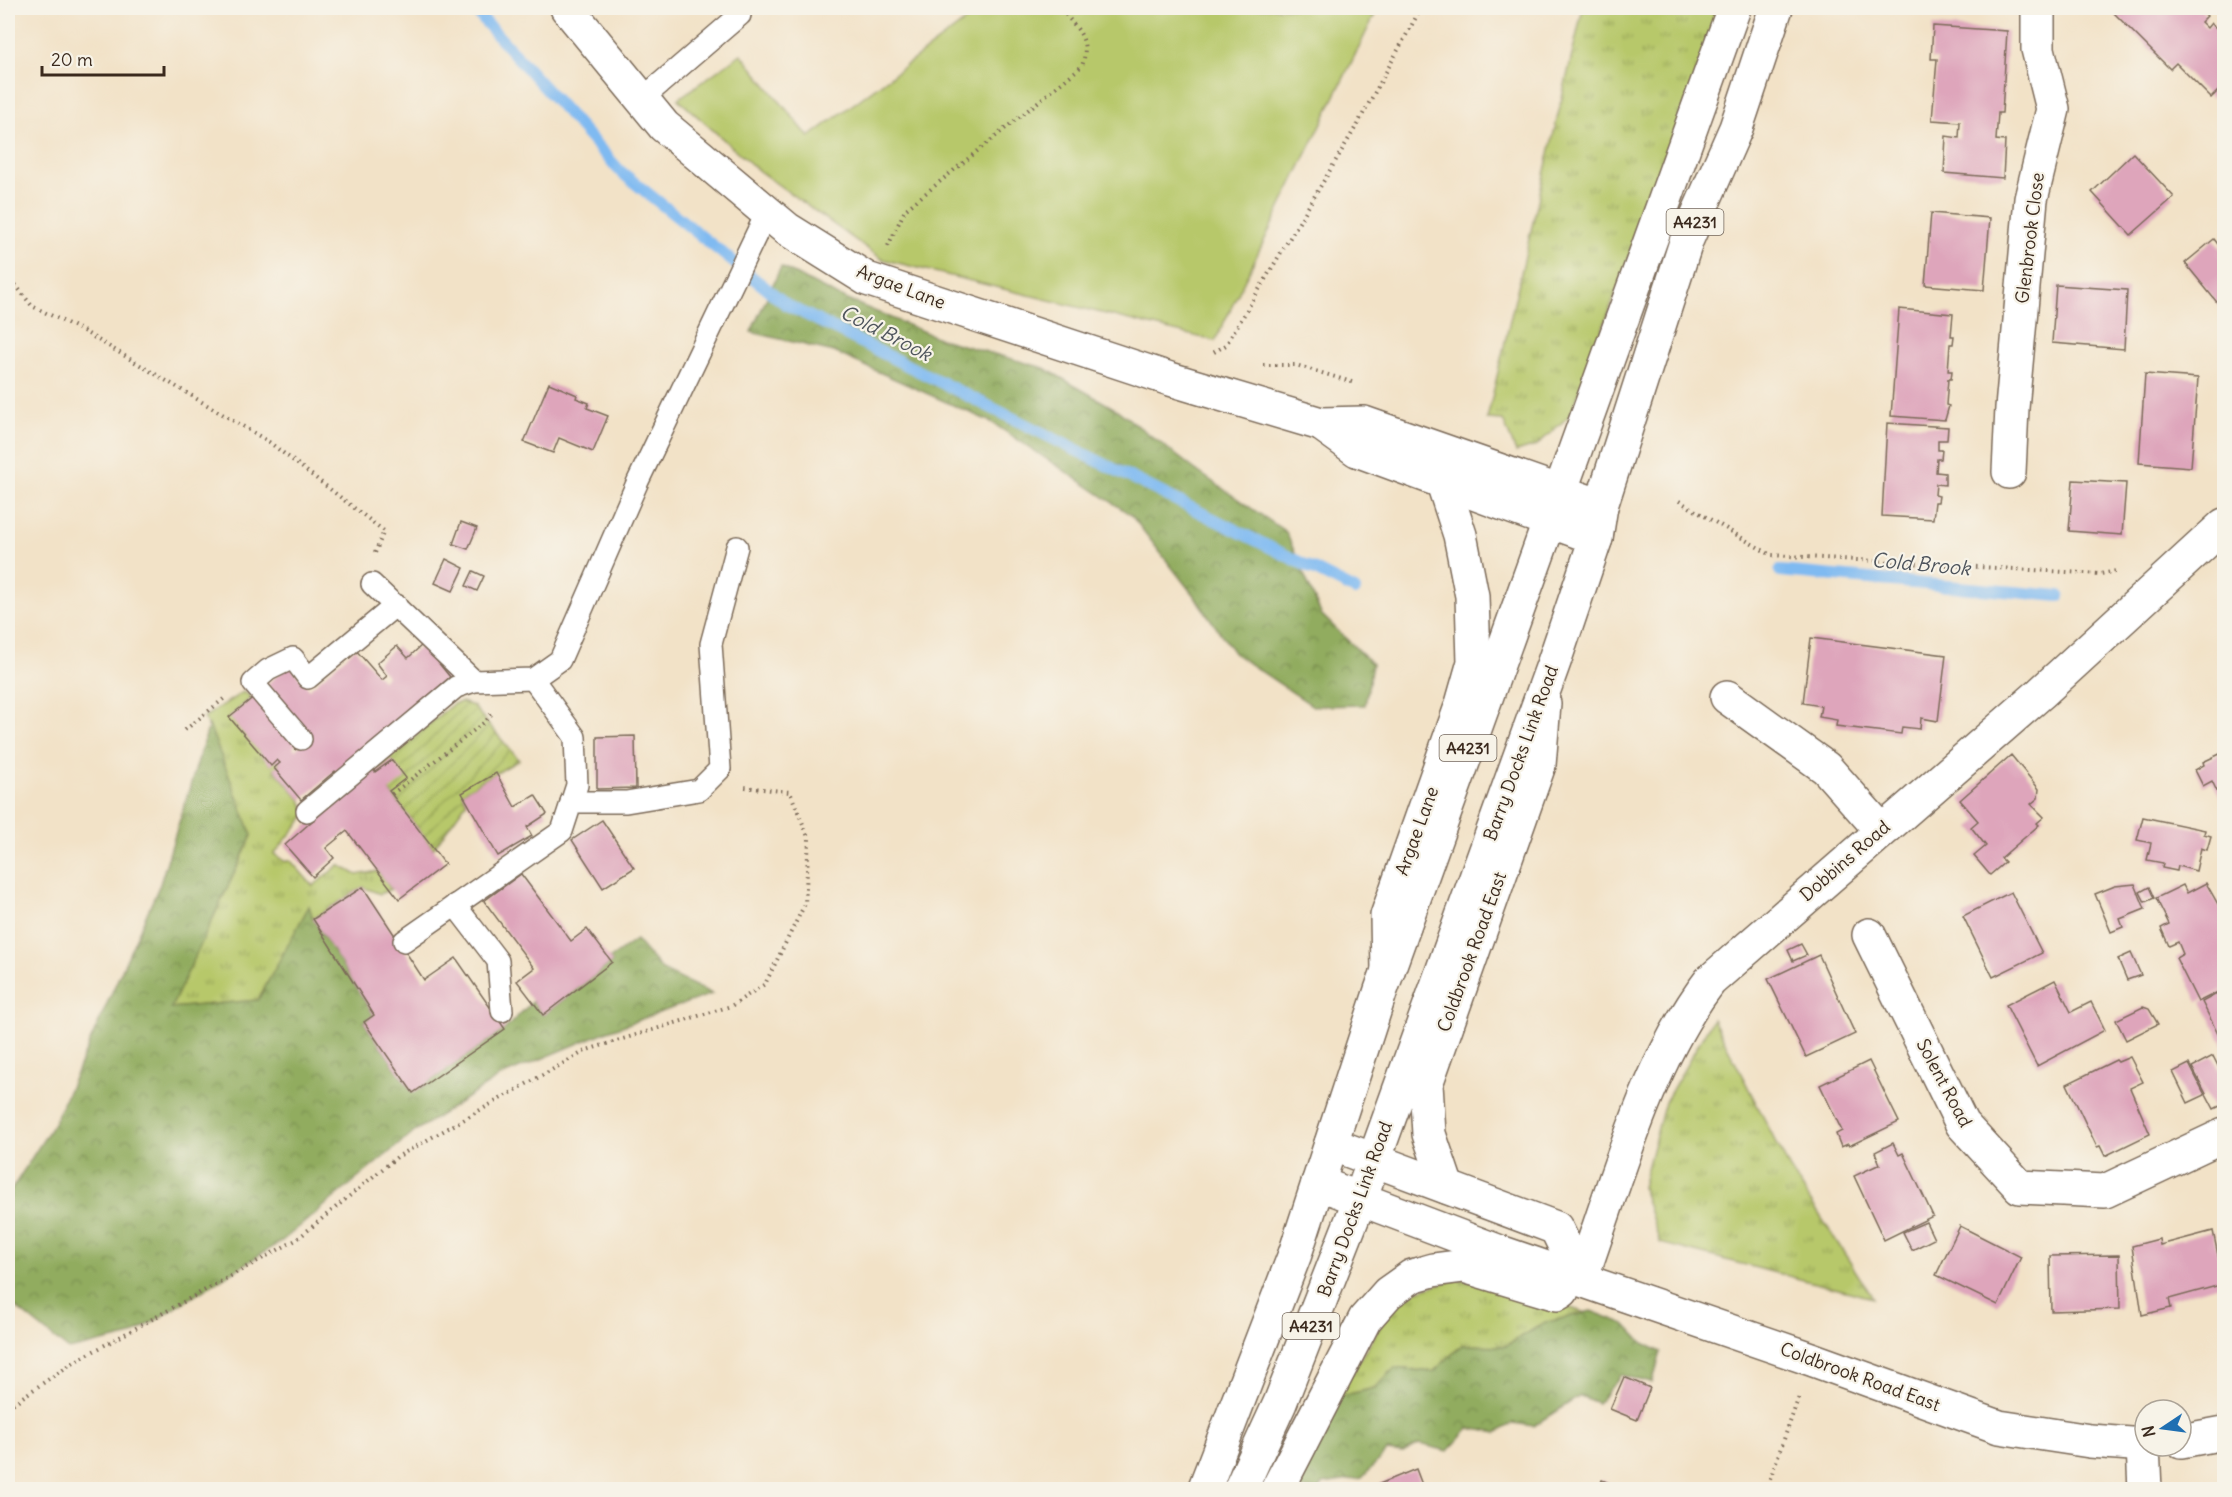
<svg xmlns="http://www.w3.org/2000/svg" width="2232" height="1497" font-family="Delius,sans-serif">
<defs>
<pattern id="grass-tufts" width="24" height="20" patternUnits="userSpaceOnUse" patternTransform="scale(1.5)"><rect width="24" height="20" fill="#b7c86b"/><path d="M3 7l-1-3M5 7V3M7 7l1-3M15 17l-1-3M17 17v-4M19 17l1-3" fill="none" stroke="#96a357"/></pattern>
<pattern id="forest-crowns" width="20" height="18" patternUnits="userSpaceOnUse" patternTransform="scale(1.5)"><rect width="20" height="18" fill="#91ac5f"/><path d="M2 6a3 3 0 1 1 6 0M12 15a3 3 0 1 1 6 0" fill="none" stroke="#788c4e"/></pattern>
<pattern id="garden-furrows" width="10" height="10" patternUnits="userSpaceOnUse" patternTransform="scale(1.5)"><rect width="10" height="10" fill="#b7c86b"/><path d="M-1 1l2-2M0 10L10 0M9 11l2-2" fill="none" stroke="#96a357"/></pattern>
</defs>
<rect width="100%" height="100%" fill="#f7f3e8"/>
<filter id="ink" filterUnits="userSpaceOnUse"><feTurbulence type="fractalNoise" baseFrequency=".0167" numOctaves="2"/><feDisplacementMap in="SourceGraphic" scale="12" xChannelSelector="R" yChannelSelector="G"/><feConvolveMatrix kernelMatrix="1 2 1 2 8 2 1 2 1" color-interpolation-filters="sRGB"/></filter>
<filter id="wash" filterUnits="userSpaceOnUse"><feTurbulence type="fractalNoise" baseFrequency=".008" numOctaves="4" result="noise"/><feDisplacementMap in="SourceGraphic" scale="24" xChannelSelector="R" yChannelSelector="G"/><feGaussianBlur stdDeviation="1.35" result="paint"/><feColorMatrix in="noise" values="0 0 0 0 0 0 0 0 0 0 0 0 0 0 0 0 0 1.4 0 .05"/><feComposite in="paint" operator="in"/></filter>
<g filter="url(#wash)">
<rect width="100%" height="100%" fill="#f2e2c7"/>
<g fill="url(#grass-tufts)" stroke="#797944" stroke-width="1.5">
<path d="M1583 8H1721L1571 414 1536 446 1516 452 1503 420 1487 419Z"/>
<path d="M243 692 252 697 230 717 271 765 277 760 280 763 274 769 301 800 307 814 274 854 286 862 290 860 313 886 339 865 357 875 378 871 391 889 380 894 363 887 313 919 309 907 258 1000 170 1008 252 836 204 717Z"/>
<path d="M1713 1019 1790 1169 1873 1298 1660 1243 1642 1187 1665 1102Z"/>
<path d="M1457 1279 1498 1285 1586 1313 1544 1323 1506 1346 1462 1345 1433 1372 1395 1368 1375 1388 1337 1397 1390 1310 1416 1291Z"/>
</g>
<g fill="url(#forest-crowns)" stroke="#666b3e" stroke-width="1.5">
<path d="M781 267 836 295 941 339 1044 368 1117 410 1197 471 1286 532 1321 614 1372 664 1365 705 1313 706 1235 654 1195 597 1131 515 991 422 834 352 751 332Z"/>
<path d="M209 725 252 835 171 1008 258 1000 309 906 313 919 374 1015 364 1022 413 1093 505 1029 533 1001 543 1015 612 962 609 959 636 940 662 970 712 994 605 1032 501 1076 415 1131 282 1241 132 1335 69 1350 8 1301V1195L54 1123 160 884Z"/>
<path d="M1591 1311 1625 1324 1643 1343 1661 1352 1652 1383 1621 1375 1598 1403 1580 1396 1533 1426 1513 1423 1497 1433 1469 1428 1448 1451 1419 1444 1403 1453 1387 1451 1362 1478 1323 1484 1320 1489 1277 1490 1337 1397 1375 1388 1395 1368 1433 1372 1462 1345 1506 1346 1544 1323Z"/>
</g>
<path fill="#b7c86b" stroke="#797944" stroke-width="1.5" d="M983 8H1378L1215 341 882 259 759 171 678 99 741 54 809 137Z"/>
<path fill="url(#garden-furrows)" stroke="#797944" stroke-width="1.5" d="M462 702 473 706 519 760 462 793 467 802 433 849 389 791 392 760 375 772 373 769 453 704Z"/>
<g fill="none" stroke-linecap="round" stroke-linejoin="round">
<g stroke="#7fbaf1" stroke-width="12">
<path d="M473 8 620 171 787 305 1355 590"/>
<path d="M1780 571 2059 596"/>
</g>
</g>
<g id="blocks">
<g fill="#dea5bb">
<path d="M2109 8H2199L2207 16 2201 22 2207 28 2211 23 2221 33 2224 29V85L2211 98 2176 63 2170 69Z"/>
<path d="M1933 26 2007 31 2002 113H1998L1996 140 2005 141 2003 178 1944 173 1946 136 1959 138 1960 122 1932 120 1937 59H1931Z"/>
<path d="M2133 153 2174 197 2131 235 2092 192Z"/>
<path d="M1931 213 1990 218 1984 290 1925 285Z"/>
<path d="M2214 239 2224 252V311L2185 263Z"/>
<path d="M2056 285 2127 290 2124 349 2052 343Z"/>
<path d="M1899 309 1953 314 1951 336H1954L1953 344H1950L1948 371H1952L1951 379H1948L1946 405 1949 406 1945 420 1891 416Z"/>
<path d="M2145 374 2198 378 2191 467 2139 463Z"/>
<path d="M549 383 577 395 576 398 589 403 587 408 608 416 593 452 559 438 553 453 524 442Z"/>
<path d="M1887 423 1948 427 1947 440H1938V450H1942L1941 459H1937L1936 472 1945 473V485L1936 484 1935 495 1939 496 1938 502H1935L1933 519 1882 516Z"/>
<path d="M2073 480 2126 483 2122 535 2069 531Z"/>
<path d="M461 522 477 528 468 549 453 544Z"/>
<path d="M446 559 464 568 453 591 435 583Z"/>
<path d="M473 571 484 576 477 591 466 586Z"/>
<path d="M1811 638 1946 655 1938 721 1921 718 1920 729 1902 727 1901 734 1836 726 1837 720 1819 717 1821 706 1803 703Z"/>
<path d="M423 644 450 677 337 774 335 771 301 800 274 768 280 763 277 760 271 766 229 717 255 696 297 744 293 747 295 750 309 738 267 684 290 665 309 689 355 649 382 680 387 676 377 663 397 646 408 658Z"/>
<path d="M635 736 636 788 597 789V737Z"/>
<path d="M2224 752V806L2212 781 2203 786 2195 770 2204 765 2203 762Z"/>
<path d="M2011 755 2039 789 2038 798 2031 804 2044 817 2037 823 2039 825 2001 858 2005 862 1990 875 1974 856 1986 846 1971 827 1978 821 1960 800Z"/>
<path d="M392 760 406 778 389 791 445 864 399 899 347 831 326 848 334 858 313 877 285 845 372 768 375 772Z"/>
<path d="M496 773 515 807 535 795 547 814 527 827 532 836 498 856 462 793Z"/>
<path d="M2143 817 2205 830 2204 834 2211 836 2207 850 2201 848 2196 871 2178 866 2177 871 2162 868 2163 863 2147 860 2151 843 2137 840Z"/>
<path d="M602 820 634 868 603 888 572 840Z"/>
<path d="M521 874 571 941 587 929 612 962 543 1015 517 981 534 968 484 901Z"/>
<path d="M2206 883 2224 915V989L2198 1002 2176 958 2183 954 2178 942 2169 946 2161 928 2169 924 2156 898 2183 885 2187 893Z"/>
<path d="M2135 884 2145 909 2120 919 2123 927 2111 932 2095 894 2115 886Z"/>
<path d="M363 887 424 980 456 958 505 1029 413 1093 364 1022 374 1015 313 919Z"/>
<path d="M2149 887 2154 898 2145 902 2140 892Z"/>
<path d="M2011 892 2042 953 1993 977 1963 916Z"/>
<path d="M1801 944 1807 955 1793 961 1788 950Z"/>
<path d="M2131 953 2141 975 2127 980 2118 959Z"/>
<path d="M1819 955 1855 1034 1806 1057 1768 979Z"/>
<path d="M2055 980 2071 1012 2091 1002 2105 1030 2037 1066 2006 1005Z"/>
<path d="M2224 990V1046L2202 1002Z"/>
<path d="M2143 1007 2149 1009 2158 1024 2126 1040 2116 1020Z"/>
<path d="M2213 1056 2224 1078V1104L2214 1109 2192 1067Z"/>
<path d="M2130 1057 2143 1082 2130 1088 2150 1134 2105 1156 2100 1146 2097 1147 2067 1084 2116 1060 2118 1062Z"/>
<path d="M1869 1061 1899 1122 1849 1146 1848 1144 1841 1147 1836 1134 1842 1131 1820 1085Z"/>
<path d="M2189 1064 2205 1095 2188 1103 2173 1072Z"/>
<path d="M1893 1143 1899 1155 1903 1153 1933 1216 1884 1240 1854 1176 1880 1164 1875 1152Z"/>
<path d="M1926 1222 1934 1239 1912 1250 1903 1232Z"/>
<path d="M1960 1226 2021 1257 1998 1305 1936 1275Z"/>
<path d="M2213 1231 2224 1284 2169 1299 2171 1308 2142 1315 2132 1246 2159 1239 2160 1245Z"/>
<path d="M2119 1255 2120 1309 2051 1311 2050 1256Z"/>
<path d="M1624 1377 1650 1388 1637 1420 1610 1409Z"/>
<path d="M1416 1469 1424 1490H1367V1489Z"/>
<path d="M1602 1480 1625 1490H1598Z"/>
</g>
</g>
</g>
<g filter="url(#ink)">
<use href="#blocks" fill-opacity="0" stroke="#7b6a59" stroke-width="1.5"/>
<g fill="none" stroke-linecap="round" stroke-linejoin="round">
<defs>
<g id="service">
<path d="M642 99 740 15 734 8"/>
<path d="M372 584 474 681"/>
<path d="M301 739 253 683 268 670 293 658 308 678 396 605"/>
<path d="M571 802H626L699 790 720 769 711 644 737 547"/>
<path d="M307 811 456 687 474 681 533 679 560 660 638 481 767 212"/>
<path d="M455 905 498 961 502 1011"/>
<path d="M404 941 562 831 577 785 575 737 533 679"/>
</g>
<g id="minor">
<path d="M2009 472 2012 408 2031 199 2053 109 2038 49V8"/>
<path d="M1727 697 1826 768 1881 830"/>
<path d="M1869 935 1962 1124 2020 1187 2105 1191 2224 1135"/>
<path d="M2143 1445 2145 1490"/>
</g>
<g id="tertiary">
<path d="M567 8 664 126 787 229 867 279 1170 379 1321 424 1364 423 1601 506"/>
<path d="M1321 424 1357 450 1596 538"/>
<path d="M1388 970 1387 916 1462 704 1474 662 1472 596 1460 535 1443 483"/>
<path d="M1331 1144 1556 1228 1581 1279"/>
<path d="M1318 1183 1500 1252 1811 1359 1999 1427 2090 1441 2145 1445"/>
<path d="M1447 1187 1429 1134 1426 1084 1539 765 1544 704"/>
<path d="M1581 1279C1616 1182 1647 1063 1710 981L2041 693 2224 525"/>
<path d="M2181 1441 2224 1433"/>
<path d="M1277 1490 1365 1319 1388 1293 1412 1276 1433 1270 1464 1266 1557 1294 1562 1291"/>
</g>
<g id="primary">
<path d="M1204 1490 1295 1254 1381 990 1734 8"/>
<path d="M1240 1490 1280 1403 1360 1199 1554 662 1596 538 1601 506 1687 239 1736 128 1776 8"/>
</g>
</defs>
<use href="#service" stroke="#7b6a59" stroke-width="24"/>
<use href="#minor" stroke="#7b6a59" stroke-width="36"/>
<use href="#tertiary" stroke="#7b6a59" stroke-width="36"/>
<use href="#primary" stroke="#7b6a59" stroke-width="36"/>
<g stroke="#7b6a59" stroke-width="4" stroke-dasharray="1.5 4.5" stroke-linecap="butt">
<path d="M888 246 905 210 1082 66C1091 38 1077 29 1060 8"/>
<path d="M8 275 32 306 83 331 269 442 384 531 375 553"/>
<path d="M1214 352 1226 345 1357 125 1421 8"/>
<path d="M1263 365H1296L1355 383"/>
<path d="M1679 501 1771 555 2101 574 2116 571"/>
<path d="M185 730 226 697"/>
<path d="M392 794 486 721 493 712"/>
<path d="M8 1407 74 1362 296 1240 397 1157 587 1050 731 1006 765 984 805 904 809 839 790 792 744 787"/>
<path d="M1766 1490 1800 1394"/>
</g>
<use href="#service" stroke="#fff" stroke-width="21"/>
<use href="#minor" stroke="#fff" stroke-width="33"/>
<use href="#tertiary" stroke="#fff" stroke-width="33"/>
<use href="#primary" stroke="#fff" stroke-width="33"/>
</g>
</g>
<g text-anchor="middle" stroke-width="4.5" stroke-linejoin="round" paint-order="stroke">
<g fill="#f7f3e8" stroke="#73665b" stroke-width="1.5">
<rect x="1666.5" y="209" width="57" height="26" rx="4.5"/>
<rect x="1439.5" y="735" width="57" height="26" rx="4.5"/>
<rect x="1282.5" y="1313" width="57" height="26" rx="4.5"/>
</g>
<g font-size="16" font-weight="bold" fill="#3b2a1e">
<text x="1695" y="228">A4231</text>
<text x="1468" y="754">A4231</text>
<text x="1311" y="1332">A4231</text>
</g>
<g font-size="18" fill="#3b2a1e" stroke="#f7f3e8">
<text transform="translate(2030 238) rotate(-83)" y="6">Glenbrook Close</text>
<text transform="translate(901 287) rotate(21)" y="6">Argae Lane</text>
<text transform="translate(1521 753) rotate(-70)" y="6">Barry Docks Link Road</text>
<text transform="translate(1417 831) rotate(-70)" y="6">Argae Lane</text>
<text transform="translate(1845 861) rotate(-41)" y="6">Dobbins Road</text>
<text transform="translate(1472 952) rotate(-70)" y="6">Coldbrook Road East</text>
<text transform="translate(1944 1083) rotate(62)" y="6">Solent Road</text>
<text transform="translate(1355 1209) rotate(-70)" y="6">Barry Docks Link Road</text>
<text transform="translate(1860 1377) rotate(20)" y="6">Coldbrook Road East</text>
</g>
<g font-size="20" font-style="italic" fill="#4f555d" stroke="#f7f3e8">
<text transform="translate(886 333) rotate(27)" y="7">Cold Brook</text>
<text transform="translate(1921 564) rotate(5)" y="7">Cold Brook</text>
</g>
</g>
<rect width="2232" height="1497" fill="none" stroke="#f7f3e8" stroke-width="30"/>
<g transform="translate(2163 1428) rotate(257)"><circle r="28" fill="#f7f3e8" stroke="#aca397" stroke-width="1.5"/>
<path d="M0-4.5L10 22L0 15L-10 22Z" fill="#1f6fb2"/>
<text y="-9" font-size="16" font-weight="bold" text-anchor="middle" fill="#3b2a1e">N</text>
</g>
<path d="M42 66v9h122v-9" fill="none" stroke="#3b2a1e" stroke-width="3"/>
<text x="51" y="66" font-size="18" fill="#3b2a1e" stroke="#f7f3e8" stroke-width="4.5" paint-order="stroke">20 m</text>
</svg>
